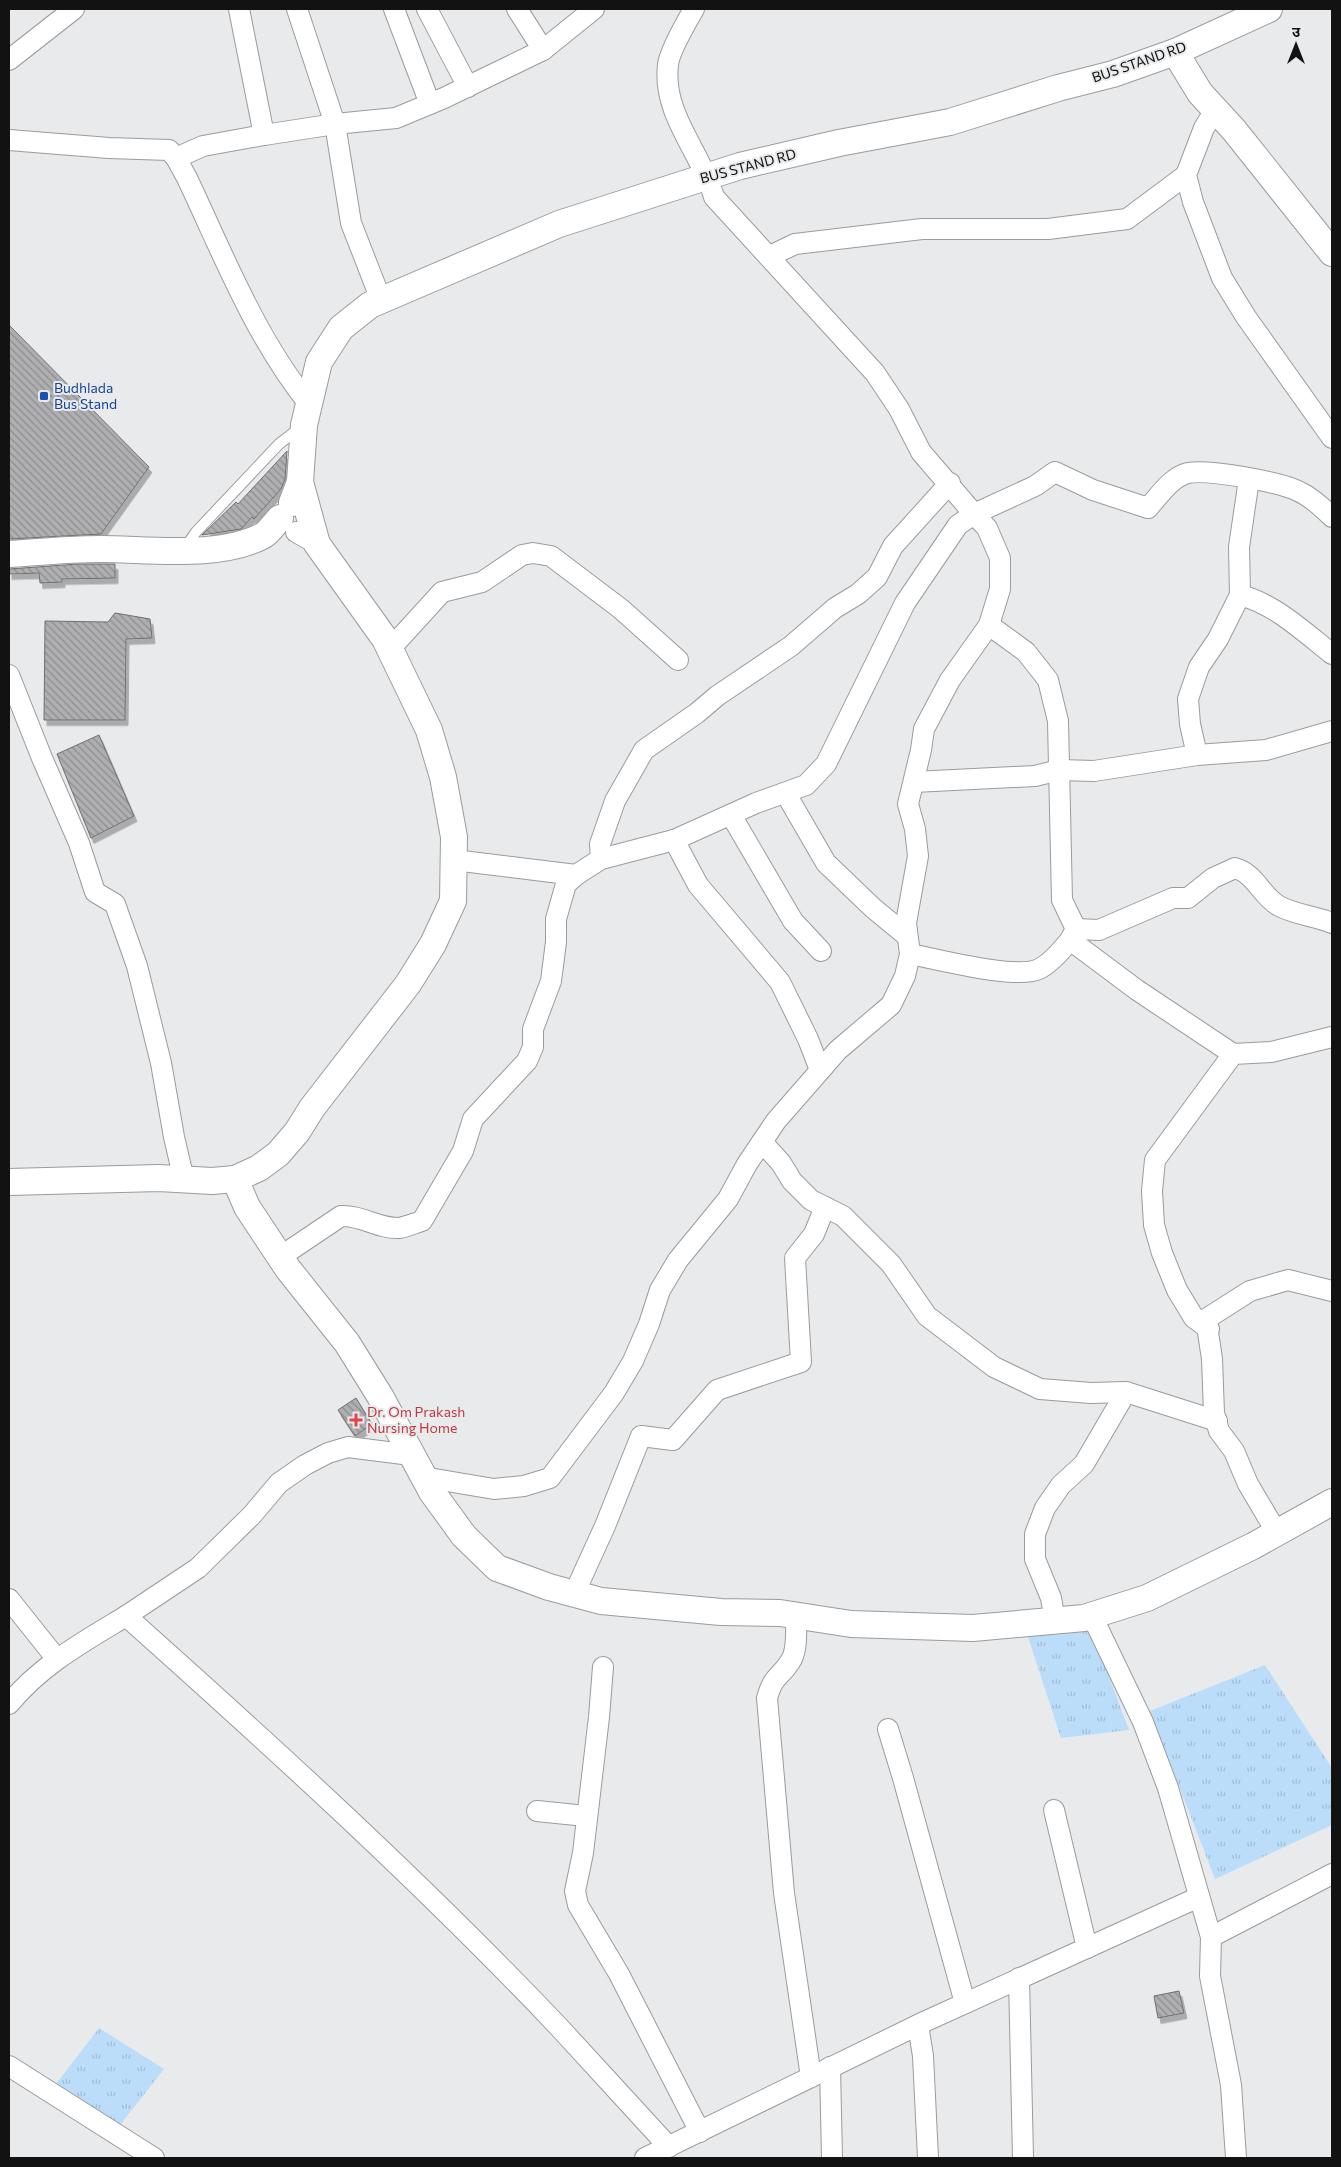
<svg xmlns="http://www.w3.org/2000/svg" width="1341" height="2167" font-family="Commissioner,'Noto Sans Devanagari',sans-serif">
<defs>
<pattern id="grass-tufts" width="24" height="20" patternUnits="userSpaceOnUse" patternTransform="scale(1.25)"><rect width="24" height="20" fill="#bbddfa"/><path d="M3 7l-1-3M5 7V3M7 7l1-3M15 17l-1-3M17 17v-4M19 17l1-3" fill="none" stroke="#a0bdd5"/></pattern>
<pattern id="building-back-hatch" width="6" height="6" patternUnits="userSpaceOnUse" patternTransform="scale(1.25)"><rect width="6" height="6" fill="#afafb1"/><path d="M-1 5l2 2M0 0l6 6M5-1l2 2" fill="none" stroke="#8d8d8f"/></pattern>
<filter id="shadow"><feDropShadow dx="3" dy="5.5" stdDeviation="0" flood-color="#0004"/></filter>
</defs>
<rect width="100%" height="100%" fill="#e8eaeb"/>
<g fill="url(#grass-tufts)">
<path d="M1084 1624 1106 1669 1129 1730 1061 1738 1026 1631Z"/>
<path d="M1265 1665 1332 1768V1825L1215 1879 1150 1711Z"/>
<path d="M99 2028 164 2069 113 2134 46 2097Z"/>
</g>
<g fill="url(#building-back-hatch)" stroke="#6f6f71" filter="url(#shadow)">
<path d="M9 325 149 467 101 534 9 539Z"/>
<path d="M287 451 285 479 281 489 254 519 252 517 241 529 202 535 236 502 238 504Z"/>
<path d="M78 564H115V578L62 579V582L40 583 39 573 9 574V569Z"/>
<path d="M115 613 150 619 152 638 126 639 125 720H44L45 621 108 622Z"/>
<path d="M99 735 134 816 91 838 57 754Z"/>
<path d="M356 1398 372 1424 355 1436 338 1410Z"/>
<path d="M1179 1991 1184 2013 1158 2018 1154 1996Z"/>
</g>
<g fill="none" stroke-linecap="round" stroke-linejoin="round">
<defs>
<path id="service" d="M185 548 196 532 279 444 301 427"/>
<g id="minor">
<path d="M239 9 264 135 335 124 297 9"/>
<path d="M394 9 430 104"/>
<path d="M427 9 468 87"/>
<path d="M517 9 543 50 594 9"/>
<path d="M9 60 74 9"/>
<path d="M1215 110 1204 128 1186 175 1193 202 1222 278 1246 317 1332 438"/>
<path d="M9 140 109 148 169 150 176 158 187 178C223 254 255 337 309 404"/>
<path d="M176 158 203 146 264 135"/>
<path d="M770 256 795 244 922 229H1048L1127 219 1186 175"/>
<path d="M381 300 351 223 335 124 396 118 444 98 543 50"/>
<path d="M296 532 317 544"/>
<path d="M1240 595C1275 604 1304 632 1332 654"/>
<path d="M989 625 1026 652 1048 680 1058 721 1062 900 1076 929"/>
<path d="M390 649 442 592 482 582 522 555 533 553 551 556 621 609 678 660"/>
<path d="M9 675 42 758 79 843 95 892 115 904 137 966 161 1063 174 1137 184 1180"/>
<path d="M1197 755 1266 750 1332 731"/>
<path d="M914 782 1035 776 1059 770 1094 771 1197 755 1190 724 1188 699 1199 667 1218 639 1240 595 1239 547 1249 479"/>
<path d="M786 794 826 863 873 908 907 936"/>
<path d="M731 815 793 921 821 951"/>
<path d="M674 840 698 885 780 982 808 1039 820 1070"/>
<path d="M601 859 600 844 615 801 644 750 697 713 717 696 791 646 835 608 858 594 877 577 893 546 950 483"/>
<path d="M454 860 576 875"/>
<path d="M1070 940 1076 929 1099 930 1173 898H1188L1213 878 1235 868C1256 874 1261 896 1279 906 1296 915 1315 916 1332 923"/>
<path d="M910 954C937 959 1017 980 1039 969 1051 963 1062 950 1070 940L1137 990 1233 1054"/>
<path d="M762 1142 781 1163 792 1181 811 1200 843 1216 891 1264 927 1316 994 1367 1040 1389 1091 1393 1126 1392 1217 1421"/>
<path d="M280 1257 341 1216C361 1215 379 1229 399 1228 406 1227 415 1223 422 1221L463 1151 473 1119 527 1061 533 1047V1029L551 981 556 942V919L566 884 576 875 601 859 674 840 756 803 806 785 826 764 905 603 958 525 974 514 921 452 899 409 875 373 714 197C701 152 662 114 668 65 669 52 687 21 694 9"/>
<path d="M1209 1329 1194 1318 1177 1290 1162 1253 1154 1225 1152 1191 1155 1160 1233 1054 1271 1052 1332 1037"/>
<path d="M411 1455 348 1447 328 1453 305 1465 279 1483 252 1515 198 1568 126 1616C274 1748 421 1882 558 2026 595 2066 632 2107 669 2147"/>
<path d="M423 1477 494 1489 524 1486 550 1478 614 1393 633 1361 649 1324 660 1290 678 1260 728 1199 747 1164 776 1121 838 1050 891 1005 905 976 910 954 906 923 918 856 915 829 908 804 921 750 924 729 950 680 989 625 1000 589V558L987 528 974 514 1035 486 1055 472 1093 490 1148 508C1159 496 1171 477 1188 473 1209 469 1279 482 1298 491 1311 497 1322 507 1332 517"/>
<path d="M1277 1533 1248 1484 1234 1451 1219 1431 1214 1413 1212 1359 1206 1319 1250 1291 1288 1280 1332 1291"/>
<path d="M574 1594 605 1526 641 1436 673 1440 717 1390 801 1362 795 1258 814 1234 825 1207"/>
<path d="M9 1599 56 1658"/>
<path d="M796 1616C796 1629 798 1651 790 1662 779 1679 774 1674 767 1698L784 1893 811 2077"/>
<path d="M1092 1616 1143 1722 1168 1788 1211 1937 1332 1874"/>
<path d="M1055 1621 1051 1598 1035 1559V1534L1045 1508 1061 1485 1084 1464 1126 1392"/>
<path d="M603 1667 599 1717 583 1853 575 1891 578 1905 619 1974 700 2132"/>
<path d="M9 1704C41 1665 83 1642 126 1616"/>
<path d="M888 1729 903 1778 965 2003"/>
<path d="M1054 1810 1087 1948"/>
<path d="M537 1811 586 1816"/>
<path d="M1211 1937 1210 1976 1231 2085 1236 2158"/>
<path d="M1019 1978 1023 2158"/>
<path d="M918 2025 923 2056 928 2158"/>
<path d="M9 2066 154 2158"/>
<path d="M830 2067 832 2158"/>
<path d="M645 2158 926 2021 1199 1897"/>
</g>
<g id="tertiary">
<path d="M1175 52 1200 93 1234 130 1332 253"/>
<path d="M292 503 300 482 304 425 319 362 341 328 370 305 559 224 740 166 839 143 950 122 1058 88 1113 74 1175 52 1269 9"/>
<path d="M9 554C39 552 70 549 101 549 148 549 222 559 264 535 270 531 275 523 280 518"/>
<path d="M235 1179 247 1207 288 1269 347 1343 380 1396 432 1492 464 1536 497 1568 549 1587 601 1601 721 1612 780 1613 851 1624 973 1628 1084 1618 1147 1598 1253 1546 1332 1502"/>
<path d="M9 1182 159 1178 212 1181 235 1179 259 1168 278 1154 297 1132 312 1108 408 984 433 944 453 901 454 837 443 777 429 730 385 639 317 544 300 482"/>
</g>
</defs>
<use href="#service" stroke="#9a9b9d" stroke-width="12"/>
<use href="#minor" stroke="#9a9b9d" stroke-width="22"/>
<use href="#tertiary" stroke="#9a9b9d" stroke-width="28"/>
<use href="#service" stroke="#fff" stroke-width="10"/>
<use href="#minor" stroke="#fff" stroke-width="20"/>
<use href="#tertiary" stroke="#fff" stroke-width="26"/>
</g>
<rect fill="#1a4fb4" stroke="#e8eaeb" stroke-width="2" x="39" y="391" width="10" height="10" rx="2.5"/>
<path fill="#e0444e" stroke="#e8eaeb" stroke-width="2" d="M353.5 1412.5h5v5h5v5h-5v5h-5v-5h-5v-5h5z"/>
<g text-anchor="middle" stroke-width="4" stroke-linejoin="round" paint-order="stroke">
<g font-size="14" fill="#121213" stroke="#e8eaeb">
<text transform="translate(1139 62) rotate(-19)" y="5">BUS STAND RD</text>
<text transform="translate(748 166) rotate(-15)" y="5">BUS STAND RD</text>
</g>
<g font-size="14" fill="#164399" stroke="#e8eaeb" text-anchor="start">
<text x="54" y="393">Budhlada<tspan x="54" dy="16">Bus Stand</tspan></text>
</g>
<g font-size="14" fill="#be3a42" stroke="#e8eaeb" text-anchor="start">
<text x="367" y="1417">Dr. Om Prakash<tspan x="367" dy="16">Nursing Home</tspan></text>
</g>
</g>
<rect width="1341" height="2167" fill="none" stroke="#121213" stroke-width="20"/>
<g transform="translate(1296 45)" stroke="#e8eaeb" stroke-width="4" paint-order="stroke">
<path d="M0-4L9 19L0 12L-9 19Z" fill="#121213"/>
<text y="-8" font-size="14" font-weight="bold" text-anchor="middle" fill="#121213">उ</text>
</g>
</svg>
